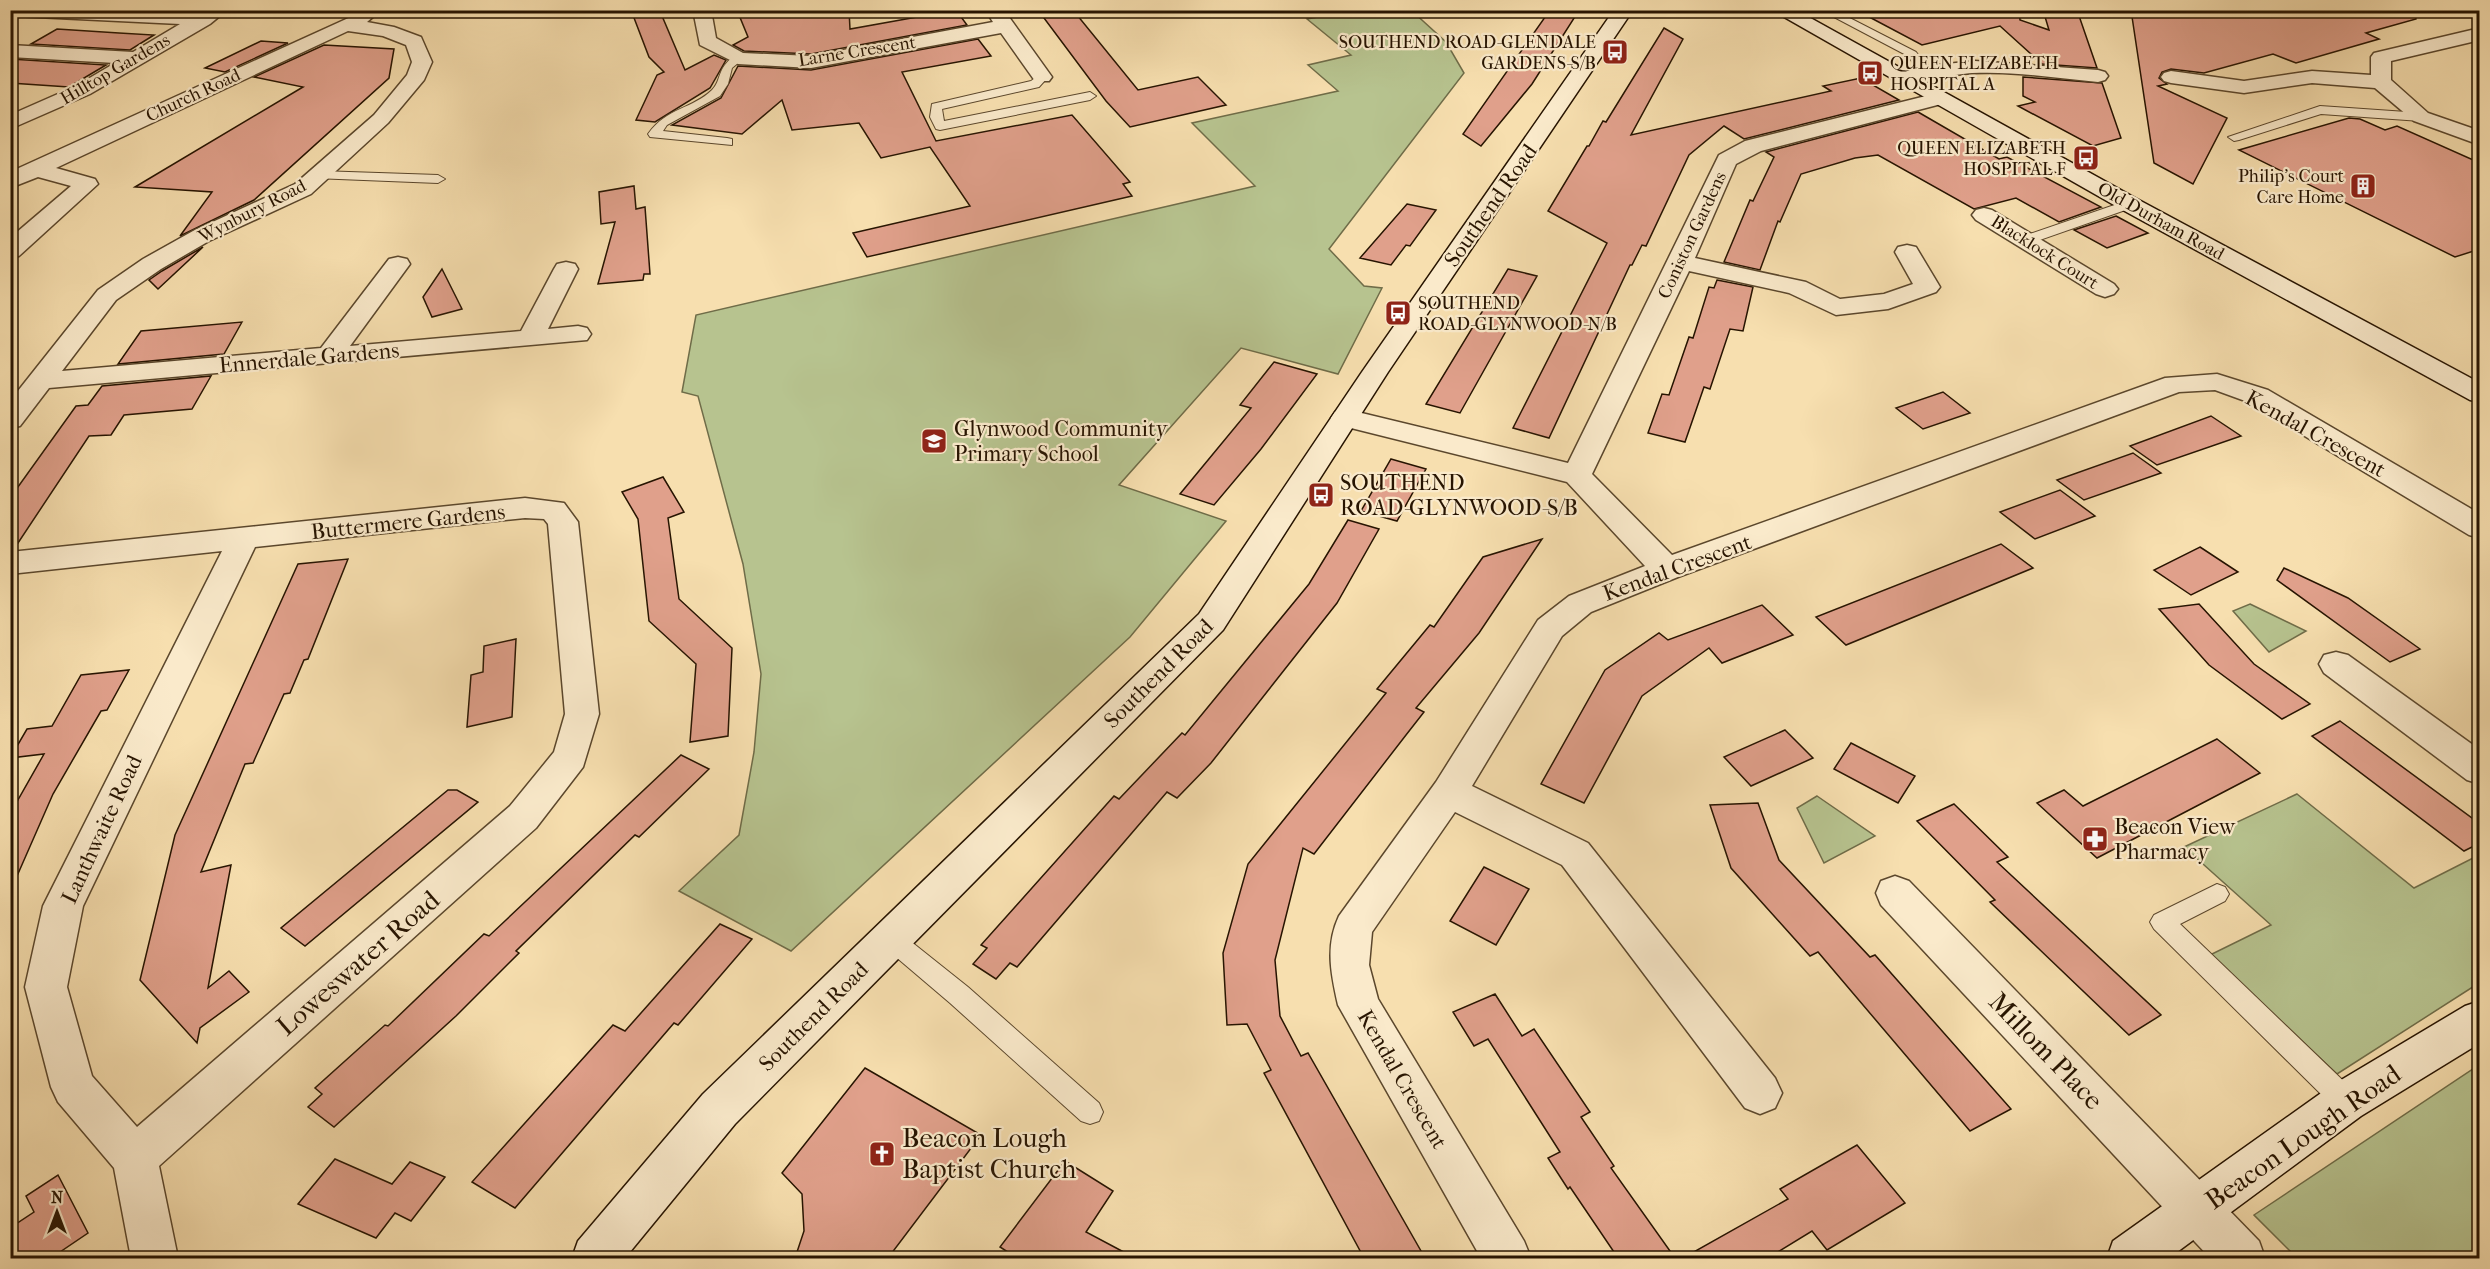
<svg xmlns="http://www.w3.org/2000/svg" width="2490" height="1269" font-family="'IM FELL French Canon',serif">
<rect width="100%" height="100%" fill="#f7dfaf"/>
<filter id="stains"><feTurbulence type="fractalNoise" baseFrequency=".00333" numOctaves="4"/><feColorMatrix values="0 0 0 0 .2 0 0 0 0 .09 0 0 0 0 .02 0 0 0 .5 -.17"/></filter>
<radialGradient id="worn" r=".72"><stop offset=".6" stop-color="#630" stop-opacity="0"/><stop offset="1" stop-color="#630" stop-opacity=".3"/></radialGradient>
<g fill="#b7c38f" stroke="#6f6c48" stroke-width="1.5">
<path d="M1351 11H1412L1446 42 1464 73 1329 249 1364 286 1382 288 1338 374 1241 348 1119 485 1226 521 1130 637 791 951 679 891 739 835 754 752 761 674 743 564 698 396 682 392 696 315 1255 186 1192 123 1338 91 1308 65 1351 55 1307 19Z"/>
<path d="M2250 604 2306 631 2269 652 2233 611Z"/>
<path d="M2297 794 2414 888 2479 855V983L2337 1074 2210 955 2271 925 2184 847Z"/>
<path d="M1817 796 1875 836 1824 863 1797 808Z"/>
<path d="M2479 1065V1247L2461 1258H2297L2254 1215Z"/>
</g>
<g fill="#e0a08b" stroke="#271401" stroke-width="1.5">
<path d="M631 10H657L662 16 685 70 714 55 726 60 710 88 655 122 636 120 657 75 664 72 649 57Z"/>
<path d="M740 10H849L850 29 956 10 967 25 811 54 744 51 733 45 748 37 739 15 741 14Z"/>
<path d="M1038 10H1073L1138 90 1198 77 1226 105 1130 127 1106 101Z"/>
<path d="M1550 10 1578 12 1532 84 1481 146 1463 134Z"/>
<path d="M1856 10H2019L2020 20 2049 30 2043 10H2077L2097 68 2042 64 2000 26 1922 45Z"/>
<path d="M2131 10H2415L2416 19 2366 33 2379 39 2296 63 2273 54 2204 73 2171 69 2162 72 2159 78 2167 84 2158 86 2227 118 2193 184 2154 163Z"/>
<path d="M1664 28 1683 39 1631 135 1831 91 1823 86 1861 78 1899 100 1744 139 1724 126 1689 155 1646 246 1642 245 1632 265H1630L1549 438 1513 428 1607 243 1548 211 1587 146H1589L1603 121 1606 122Z"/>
<path d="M57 29 119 33 154 35 130 50 31 44Z"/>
<path d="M978 39 991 56 902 72 936 141 1072 115 1130 182 1123 184 1132 196 867 257 853 233 970 206 930 147 881 158 859 123 792 130 782 100 742 134 672 125 721 98 738 66 811 70Z"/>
<path d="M261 41 288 43 225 72 205 68Z"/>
<path d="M324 45 394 49 389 78 254 200 180 236 212 192 135 187 303 87 254 77Z"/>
<path d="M10 59 106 65 69 87 10 83Z"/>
<path d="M2023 77 2102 83 2121 138 2093 146 2018 106 2035 102 2023 96Z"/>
<path d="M1918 112 1999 159 2007 157 2101 207 2059 222 2016 198 1974 209 1878 155 1855 158 1801 174 1780 222 1778 221 1760 270 1724 262 1750 200 1753 201 1774 157 1766 152Z"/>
<path d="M2349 118 2360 119 2385 130 2397 126 2480 163V249L2455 257 2239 150Z"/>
<path d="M634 186 636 209 645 207 650 274H644L643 280 598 284 615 222 601 224 599 192Z"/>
<path d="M1407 204 1436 210 1410 246 1406 245 1391 265 1360 258Z"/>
<path d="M2116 216 2148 233 2107 248 2074 230Z"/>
<path d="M203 247 158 289 149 280 162 271Z"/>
<path d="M442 269 462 309 432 317 423 297Z"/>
<path d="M1508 269 1537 276 1460 413 1426 404Z"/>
<path d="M1717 280 1753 287 1743 331 1730 329 1710 389 1704 387 1685 442 1648 433 1662 394 1669 395 1689 337 1693 338 1709 287 1714 288Z"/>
<path d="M242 322 224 354 118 364 141 331Z"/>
<path d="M1274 362 1317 374 1261 449 1214 505 1180 494 1251 408 1240 405Z"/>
<path d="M211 376 192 409 124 415 111 435 89 436 14 549 10 550V498L76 406 88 405 102 386Z"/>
<path d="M1943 392 1970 413 1923 429 1896 408Z"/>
<path d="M2211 416 2241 436 2157 465 2130 446Z"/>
<path d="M2133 453 2161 473 2084 500 2057 480Z"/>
<path d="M1391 459 1426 469 1397 521 1361 511Z"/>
<path d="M663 477 684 512 668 518 679 599 732 648 728 736 690 742 696 664 649 621 638 519 622 492Z"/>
<path d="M2060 490 2095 516 2035 539 2000 512Z"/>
<path d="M1348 520 1379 529 1337 603 1211 763 1177 798 1167 792 1017 967 1010 963 996 979 973 964 987 948 981 945 1114 796 1119 799 1182 733 1185 735 1309 584Z"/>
<path d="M1542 539 1479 633 1416 708 1424 712 1406 735 1314 854 1303 848 1275 960 1280 1016 1301 1056 1308 1053 1425 1258H1364L1264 1073 1271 1070 1247 1024 1227 1025 1223 953 1248 864 1386 693 1377 689 1430 625 1434 627 1483 557Z"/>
<path d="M2001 544 2033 568 1846 645 1816 617Z"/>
<path d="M2200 547 2238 572 2191 595 2154 570Z"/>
<path d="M348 559 308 659 304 660 290 693 284 694 253 763 245 764 201 872 231 865 208 988 229 971 249 992 200 1028 197 1043 140 980 175 835 298 564Z"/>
<path d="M2284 568 2348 598 2420 649 2390 662 2277 580Z"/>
<path d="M2199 604 2254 664 2310 704 2282 719 2209 665 2159 609Z"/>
<path d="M1762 605 1793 635 1722 663 1709 648 1642 696 1584 803 1541 784 1605 670 1659 633 1668 640Z"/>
<path d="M516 639 512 717 467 727 471 675 483 672 484 646Z"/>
<path d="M129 670 107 710 101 711 53 794 10 892V814L44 754 10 758 27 729 52 726 81 675Z"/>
<path d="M2340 721 2480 824V843L2464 851 2312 736Z"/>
<path d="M1785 730 1813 758 1751 786 1724 757Z"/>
<path d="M2217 739 2260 773 2097 858 2037 803 2064 790 2083 806Z"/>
<path d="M1851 743 1915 776 1898 803 1834 769Z"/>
<path d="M681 755 709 769 639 837 635 835 516 951 519 953 456 1016 334 1127 308 1107 322 1094 315 1088 385 1025 388 1026 484 934 489 936Z"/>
<path d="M448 790H457L478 802 305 946 281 928Z"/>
<path d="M1758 803 1779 860 1870 957 1875 955 2011 1109 1970 1131 1818 952 1810 956 1731 868 1710 805Z"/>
<path d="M1954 804 2008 857 1997 862 2161 1015 2129 1035 1990 902 1995 900 1917 821Z"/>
<path d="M1484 867 1529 889 1496 945 1450 921Z"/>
<path d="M720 924 752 939 678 1025 674 1023 515 1208 472 1182 613 1025 625 1031Z"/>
<path d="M1495 994 1522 1036 1534 1029 1590 1112 1581 1117 1614 1166 1611 1168 1675 1258H1618L1570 1187 1568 1189 1548 1158 1560 1152 1488 1039 1474 1046 1453 1012Z"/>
<path d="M865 1068 981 1135 888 1258H795L804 1231 802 1194 782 1173Z"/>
<path d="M1857 1145 1905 1203 1827 1250 1812 1231 1768 1258H1683L1788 1199 1780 1189Z"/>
<path d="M335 1159 392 1184 410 1162 445 1177 411 1221 395 1213 376 1238 298 1204Z"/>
<path d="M1065 1161 1113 1191 1086 1232 1135 1258H1017L1000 1247Z"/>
<path d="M58 1175 88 1233 51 1258H10V1228L34 1212 26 1196Z"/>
</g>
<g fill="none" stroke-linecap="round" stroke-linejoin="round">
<defs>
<g id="lane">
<path d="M1838 12 1916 52 1931 71 1921 74 1908 56 1834 17 1832 15Z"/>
<path d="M734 56 744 58 732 68 728 84 720 96 667 125 663 131 727 138 732 139V145L650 137 648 134C667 107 693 109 712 90 722 80 716 70 734 56Z"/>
<path d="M1042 73 1048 77 1039 87 942 109 944 121 1090 92 1096 96 1090 100 940 130 936 129 930 117 932 104 1031 81Z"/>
<path d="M2320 106 2421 113 2427 117 2421 121 2321 114 2239 140 2234 141 2228 137Z"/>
<path d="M319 171 438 175 445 179 438 183 314 178 312 175Z"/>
<path d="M2129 200 2136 204 2134 207 2031 243 2026 244 2019 240 2021 237Z"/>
<path d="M2217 884 2225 887 2229 894 2225 901 2180 924 2355 1092 2359 1101 2355 1110 2346 1113 2337 1110 2154 929 2150 922 2154 915Z"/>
<path d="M891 929 899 932 968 987 1099 1103 1103 1112 1099 1121 1090 1124 1081 1121 950 1003 883 946 879 939 883 932Z"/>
</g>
<g id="street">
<path d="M10 10H130L198 14 204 10H227L210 24 90 94 10 129V115L76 86 115 63 10 57V45L133 52 180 24 15 16 10 14Z"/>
<path d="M366 10 374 16 367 22 394 27 421 37 432 62 424 80 388 123 311 194 209 241 161 269 116 300 62 371 321 348 389 259 398 257 407 259 410 264 350 346 521 331 554 269 557 264 566 262 575 264 578 269 548 329 578 326 587 328 591 334 587 340 49 388 20 426 10 428V401L98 290 143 259 193 231 295 184 374 115 407 75 412 62 406 45 383 36 348 31 56 168 95 179 98 184 19 256 10 258V238L71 186 38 177 10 188V172Z"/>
<path d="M693 10H711L716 38 743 53 811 56 993 22 985 10H1004L1052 77 1049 81H1035L1001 33 811 68 738 64 700 45Z"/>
<path d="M2480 28V40L2391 61V80L2428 113 2480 131V145L2414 121 2375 88 2312 83 2244 93 2171 83 2164 81 2161 77 2164 73 2171 71 2244 81 2312 71 2371 75V57L2374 53Z"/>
<path d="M1975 61 2098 70 2105 72 2108 76 2105 80 2098 82C2056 78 2014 71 1972 73 1954 74 1906 85 1894 82L1891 78 1894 74 1927 66Z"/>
<path d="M1938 93 1945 95 1948 99 1945 103 1761 151 1736 164 1695 258 1806 282 1840 299 1884 294 1913 284 1895 252 1898 247 1907 245 1916 247 1940 287 1936 292 1888 309 1836 315 1789 293 1689 271 1592 474 1672 555 2165 378 2217 374 2268 390 2480 514V538L2469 535 2248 402 2215 390 2179 392 1678 577 1591 612 1562 636 1472 786 1588 843 1775 1078 1782 1093 1775 1108 1760 1114 1745 1108 1562 865 1455 812 1372 932 1369 965 1378 999 1524 1241 1531 1258H1481L1338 1005C1331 974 1325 946 1339 916L1436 782 1538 620 1569 596 1645 566 1567 482 1335 424 1331 418 1335 412 1345 409 1568 463 1719 155 1745 141Z"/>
<path d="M1984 208 1992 210 2114 284 2118 289 2114 294 2105 297 2096 294 1976 220 1972 215 1976 210Z"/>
<path d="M525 498 564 503 578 522 599 714 583 767 536 828 159 1166 178 1258H131L114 1168 58 1102 51 1087 25 987 43 906 222 551 10 574V552ZM525 518 544 519 548 524 565 714 554 752 510 806 137 1127 92 1076 67 987 83 906 255 547Z"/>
<path d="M2336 652 2348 655 2480 750V784L2467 780 2324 673 2319 664 2324 655Z"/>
<path d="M1895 876 1909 881 2259 1241 2265 1258H2210L1881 905 1876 893 1881 881Z"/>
</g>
<g id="secondary">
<path d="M1614 10H1633L1388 372 1223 630 735 1124 625 1258H572L578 1241 703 1094 1199 614 1362 372Z"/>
<path d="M1772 10H1796L2137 199 2480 383V402L2470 400 2121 209Z"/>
<path d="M2480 1001V1043L2361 1116 2169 1258H2107L2113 1241 2331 1086 2465 1006Z"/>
</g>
</defs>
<use href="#lane" stroke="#5b472c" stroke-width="2"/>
<use href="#street" stroke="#5b472c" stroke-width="3"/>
<use href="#secondary" stroke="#271401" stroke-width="3"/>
<use href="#lane" fill="#faeacb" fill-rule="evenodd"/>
<use href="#street" fill="#faeacb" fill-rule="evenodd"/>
<use href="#secondary" fill="#faeacb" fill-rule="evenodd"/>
</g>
<defs>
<symbol id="bus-square" viewBox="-11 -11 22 22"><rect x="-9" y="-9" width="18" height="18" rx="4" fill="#8f2418" stroke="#faeacb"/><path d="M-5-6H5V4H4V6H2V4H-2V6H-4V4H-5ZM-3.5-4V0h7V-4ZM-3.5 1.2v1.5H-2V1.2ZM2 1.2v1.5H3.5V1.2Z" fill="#fff"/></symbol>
<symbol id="building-square" viewBox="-11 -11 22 22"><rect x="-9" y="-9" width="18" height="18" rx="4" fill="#8f2418" stroke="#faeacb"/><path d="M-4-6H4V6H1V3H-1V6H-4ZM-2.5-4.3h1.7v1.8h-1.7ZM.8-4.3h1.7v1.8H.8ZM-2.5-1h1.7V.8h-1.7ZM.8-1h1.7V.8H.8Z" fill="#fff"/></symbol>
<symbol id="school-square" viewBox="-11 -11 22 22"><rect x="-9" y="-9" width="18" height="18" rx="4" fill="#8f2418" stroke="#faeacb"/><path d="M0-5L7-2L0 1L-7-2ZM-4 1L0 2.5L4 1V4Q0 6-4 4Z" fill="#fff"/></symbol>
<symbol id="pharmacy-square" viewBox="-11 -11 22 22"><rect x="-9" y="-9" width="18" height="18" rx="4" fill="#8f2418" stroke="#faeacb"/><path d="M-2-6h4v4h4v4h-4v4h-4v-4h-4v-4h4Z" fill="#fff"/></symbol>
<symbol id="church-square" viewBox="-11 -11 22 22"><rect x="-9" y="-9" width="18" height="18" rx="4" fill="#8f2418" stroke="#faeacb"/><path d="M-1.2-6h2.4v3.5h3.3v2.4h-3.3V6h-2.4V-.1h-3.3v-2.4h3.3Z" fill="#fff"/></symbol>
</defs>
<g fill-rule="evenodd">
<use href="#bus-square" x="1600" y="37" width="30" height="30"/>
<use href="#bus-square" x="1855" y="58" width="30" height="30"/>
<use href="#bus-square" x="2071" y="143" width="30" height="30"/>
<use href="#building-square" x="2348" y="171" width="30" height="30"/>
<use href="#bus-square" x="1383" y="298" width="30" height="30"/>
<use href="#school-square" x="919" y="426" width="30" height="30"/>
<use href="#bus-square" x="1306" y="480" width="30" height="30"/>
<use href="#pharmacy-square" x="2080" y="824" width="30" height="30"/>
<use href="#church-square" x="867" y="1139" width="30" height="30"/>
</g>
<g text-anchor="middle" stroke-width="4.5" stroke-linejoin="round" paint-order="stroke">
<g font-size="18" fill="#271401" stroke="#faeacb" text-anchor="end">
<text x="1596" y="48">SOUTHEND ROAD-GLENDALE<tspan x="1596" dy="21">GARDENS-S/B</tspan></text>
<text x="1890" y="69" text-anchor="start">QUEEN ELIZABETH<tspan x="1890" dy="21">HOSPITAL A</tspan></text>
<text x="2066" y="154">QUEEN ELIZABETH<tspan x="2066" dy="21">HOSPITAL F</tspan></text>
<text x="2344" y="182">Philip's Court<tspan x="2344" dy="21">Care Home</tspan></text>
<text x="1418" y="309" text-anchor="start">SOUTHEND<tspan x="1418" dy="21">ROAD-GLYNWOOD-N/B</tspan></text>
</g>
<g font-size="18" fill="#271401" stroke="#faeacb">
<text transform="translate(857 51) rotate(-9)" y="6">Larne Crescent</text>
<text transform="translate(115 69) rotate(-30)" y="6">Hilltop Gardens</text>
<text transform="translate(193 95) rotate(-25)" y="6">Church Road</text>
<text transform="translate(252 211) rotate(-27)" y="6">Wynbury Road</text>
<text transform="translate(2161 221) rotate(29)" y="6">Old Durham Road</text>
<text transform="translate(1692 235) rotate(-65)" y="6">Coniston Gardens</text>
<text transform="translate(2045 252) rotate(32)" y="6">Blacklock Court</text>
</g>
<g font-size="22" fill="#271401" stroke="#faeacb">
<text transform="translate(1490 205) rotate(-55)" y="8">Southend Road</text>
<text transform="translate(309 357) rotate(-5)" y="8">Ennerdale Gardens</text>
<text transform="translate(2316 433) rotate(29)" y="8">Kendal Crescent</text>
<text transform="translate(408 521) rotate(-6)" y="8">Buttermere Gardens</text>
<text transform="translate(1677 567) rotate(-20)" y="8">Kendal Crescent</text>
<text transform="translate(1158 673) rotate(-45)" y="8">Southend Road</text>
<text transform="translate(101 829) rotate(-65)" y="8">Lanthwaite Road</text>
<text transform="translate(813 1016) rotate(-45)" y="8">Southend Road</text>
<text transform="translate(1403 1079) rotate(60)" y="8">Kendal Crescent</text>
</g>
<g font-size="22" fill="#271401" stroke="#faeacb" text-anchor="start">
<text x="954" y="436">Glynwood Community<tspan x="954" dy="25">Primary School</tspan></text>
<text x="1340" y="490">SOUTHEND<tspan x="1340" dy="25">ROAD-GLYNWOOD-S/B</tspan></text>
<text x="2114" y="834">Beacon View<tspan x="2114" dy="25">Pharmacy</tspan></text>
</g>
<g font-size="27" fill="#271401" stroke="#faeacb">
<text transform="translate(358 963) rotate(-41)" y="9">Loweswater Road</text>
<text transform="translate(2046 1051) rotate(46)" y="9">Millom Place</text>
<text transform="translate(2303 1137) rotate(-35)" y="9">Beacon Lough Road</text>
</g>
<g font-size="27" fill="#271401" stroke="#faeacb" text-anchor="start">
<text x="902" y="1147">Beacon Lough<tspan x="902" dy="31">Baptist Church</tspan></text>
</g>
</g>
<rect width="2490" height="1269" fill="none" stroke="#f7dfaf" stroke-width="36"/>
<rect x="12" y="12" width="2466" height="1245" fill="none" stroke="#271401" stroke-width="3"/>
<rect x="18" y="18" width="2454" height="1233" fill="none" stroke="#271401" stroke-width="1.5"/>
<g transform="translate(57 1212)" stroke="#faeacb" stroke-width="4.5" paint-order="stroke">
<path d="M0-4.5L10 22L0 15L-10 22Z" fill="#271401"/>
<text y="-9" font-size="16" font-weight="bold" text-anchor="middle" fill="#271401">N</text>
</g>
<rect width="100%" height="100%" filter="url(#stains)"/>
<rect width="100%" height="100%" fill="url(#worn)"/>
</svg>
